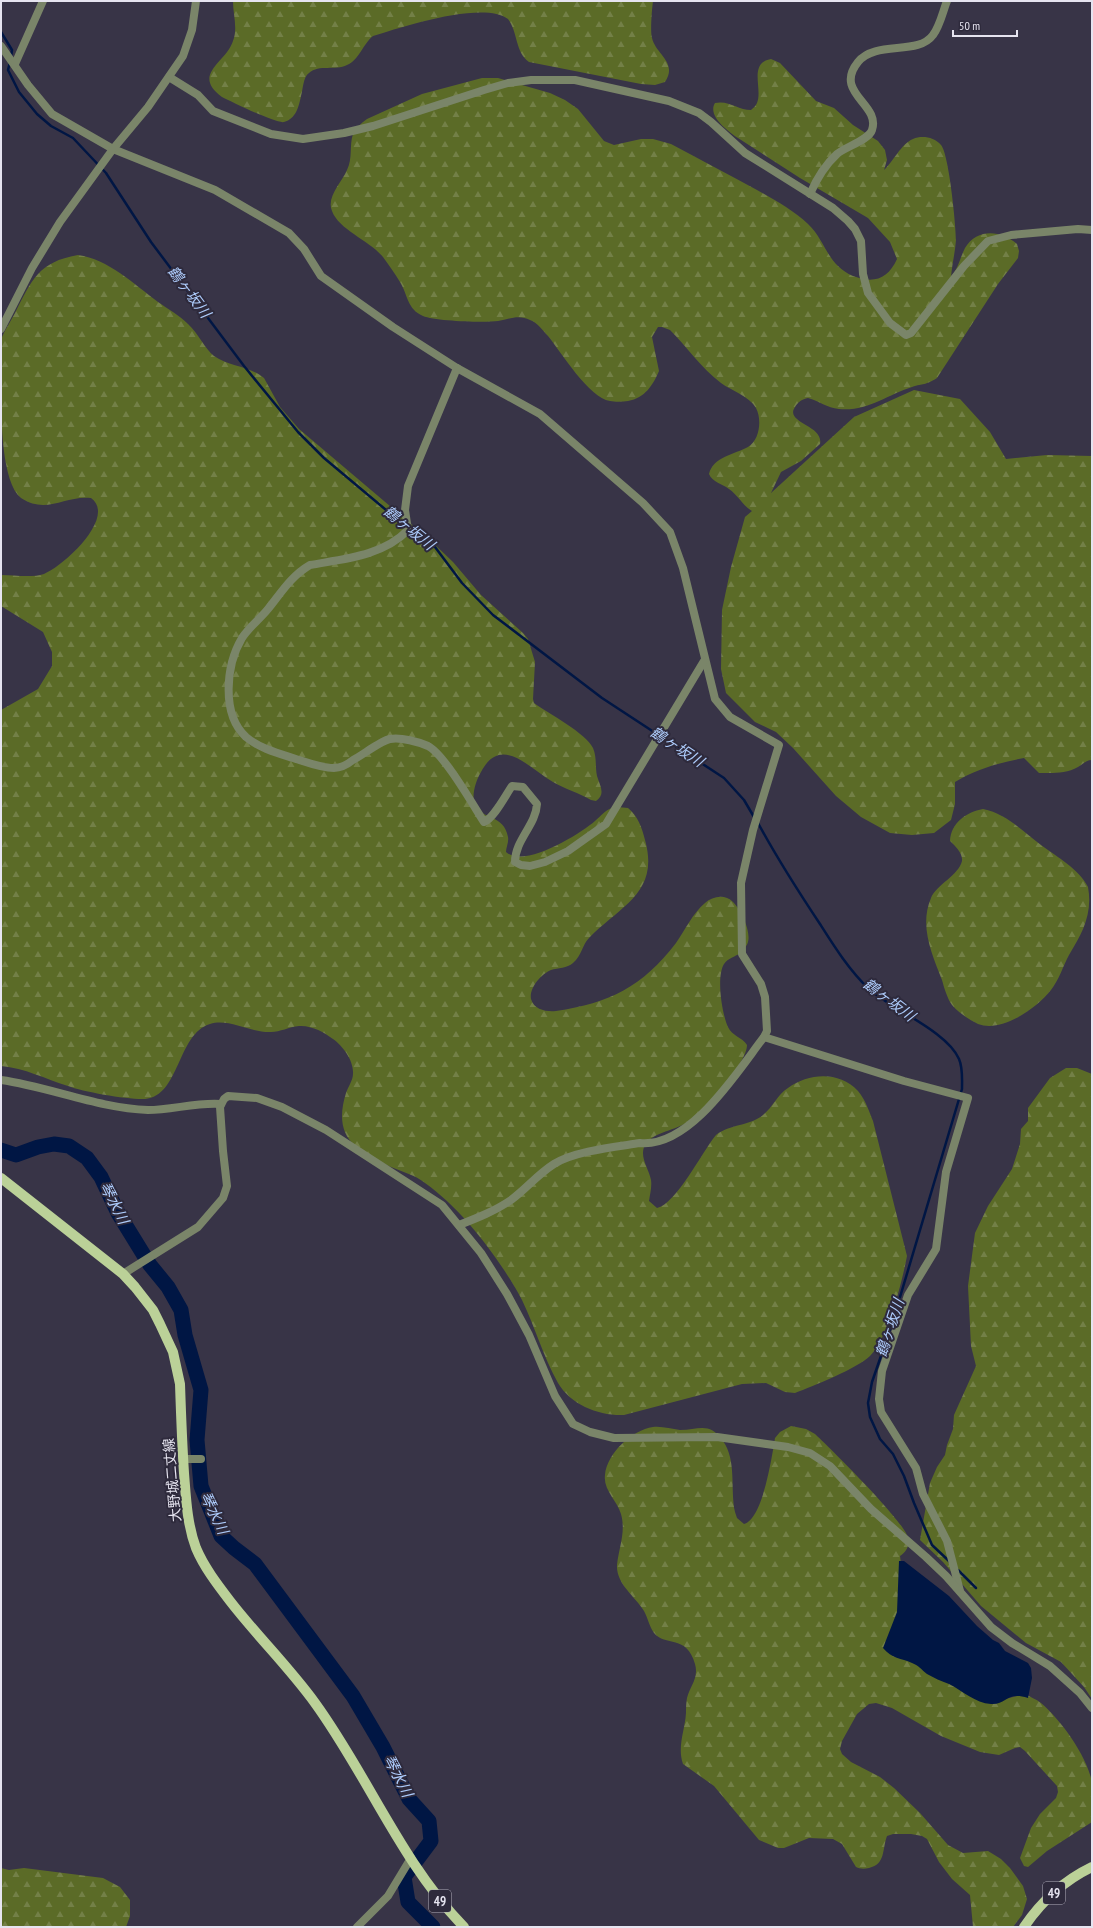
<svg xmlns="http://www.w3.org/2000/svg" width="1093" height="1928" font-family="'PT Sans Narrow','Noto Sans JP',sans-serif">
<defs>
<pattern id="forest-firs" width="22" height="20" patternUnits="userSpaceOnUse"><rect width="22" height="20" fill="#5b6b27"/><path d="M5 1l3.5 6h-7zM16 11l3.5 6h-7z" fill="#738047"/></pattern>
</defs>
<rect width="100%" height="100%" fill="#383447"/>
<g fill="url(#forest-firs)">
<path d="M233 1H653C652 8 650 32 652 38 656 55 678 62 665 82L655 85 641 84 529 62C515 52 518 32 508 19 484 0 401 27 373 36 363 44 359 60 347 65 335 71 319 64 309 73 303 77 303 89 301 96 299 106 296 119 284 122 277 124 232 102 222 97 191 74 226 63 233 41 238 28 233 15 233 1Z"/>
<path d="M771 59 780 63 816 101 834 108 853 125 878 141 885 150 887 160 884 170C893 162 901 144 913 139 922 135 934 137 941 145 949 154 956 226 956 240 955 253 952 265 951 277 958 269 960 258 965 248 977 228 1001 230 1017 244L1019 251 1018 258 998 284 937 378C924 386 924 383 912 387 887 395 866 412 839 409 827 408 819 401 808 398 802 399 798 402 795 407 784 423 824 425 820 444L801 461 781 472 771 493 854 417 914 390 960 399 990 432 1006 459 1047 455 1092 456V760C1086 760 1083 764 1078 767 1066 774 1053 773 1039 773L1024 758C998 763 977 769 955 782V804L951 820 934 833 912 835 890 833 861 817 836 796 793 748 776 732 755 722 726 693 721 669 722 610 731 567 745 517 752 511C743 506 738 495 729 489 723 484 712 482 709 474 713 457 735 454 748 447 760 440 762 419 756 408 749 396 732 391 721 383 701 368 687 347 670 330L662 327H658L652 337 659 371C653 385 645 398 628 401 622 402 615 402 610 401 589 398 561 352 548 336 543 331 538 323 530 320 519 314 509 319 498 321 484 323 435 321 423 316 407 309 408 295 400 282 395 274 389 265 383 257 369 240 339 230 332 211 326 197 342 182 347 170 353 158 349 146 353 134 356 128 361 123 367 119L422 94 482 78H498L550 93 565 100 578 109 604 141 614 145 641 139H653L671 144C699 159 728 174 757 190 775 200 793 210 808 224 826 241 827 265 853 276 874 284 888 279 897 259L890 242 868 218 800 178 738 138C728 131 707 116 715 103 729 100 738 110 751 110 753 108 756 106 757 103 763 89 748 63 771 59Z"/>
<path d="M78 255C108 259 134 284 158 302 168 309 179 315 188 324 198 333 205 349 214 356 230 367 250 366 264 378L280 407 299 429 430 540 453 562 481 595 523 633 528 639 535 662 533 699 534 703C549 714 586 733 593 748 597 757 595 767 597 776 600 786 606 794 596 801L591 800C579 793 565 789 553 782 529 768 501 734 481 772 476 780 471 796 475 805 482 820 504 814 508 837 509 842 506 847 506 852 524 869 580 834 595 821 601 816 605 810 612 808 617 806 623 808 628 808 638 816 642 828 645 840 660 893 620 906 589 938 582 945 582 955 573 963 567 968 558 968 551 970 541 974 529 988 531 999 534 1010 547 1012 556 1011 610 1003 642 987 676 943 685 930 693 913 705 903 713 896 725 894 733 902 741 910 751 931 748 942 747 946 743 950 740 953 735 957 728 958 724 964 716 977 722 1014 728 1027 732 1036 742 1037 747 1045 747 1064 702 1113 686 1123 673 1131 650 1133 644 1147 640 1158 649 1169 651 1180 652 1187 650 1194 649 1201L657 1208C676 1204 702 1152 716 1135 730 1124 750 1126 763 1115 773 1107 777 1095 788 1088 809 1073 839 1071 858 1091 865 1099 869 1111 873 1121L907 1256C902 1282 888 1338 870 1356 858 1368 813 1386 795 1393L785 1392 766 1383 742 1384 624 1415C599 1416 571 1405 558 1383 543 1356 535 1327 522 1300 500 1259 463 1210 425 1183 415 1175 403 1172 391 1167 380 1162 366 1153 356 1146 339 1133 340 1112 346 1093 348 1087 353 1080 353 1074 354 1061 343 1046 333 1039 324 1032 311 1025 299 1026 289 1027 280 1032 271 1032 251 1033 229 1018 210 1024 177 1034 180 1096 145 1099 130 1100 83 1092 68 1086 45 1079 25 1068 1 1066V710L38 689 52 666V652L43 632 1 606V575C14 575 32 578 44 574 64 566 117 517 91 498 65 495 47 515 21 498 0 481 1 408 1 379 1 369 0 350 1 340 4 331 11 321 15 313 32 280 38 262 78 255Z"/>
<path d="M983 809C1007 814 1022 831 1041 845 1057 857 1079 869 1088 887 1093 914 1082 934 1069 955 1063 966 1059 980 1051 990 1037 1008 1002 1033 978 1024 968 1019 959 1013 952 1005 947 998 944 987 942 980 932 954 919 926 931 898 936 885 959 875 962 861 963 853 955 846 950 841 951 823 966 812 983 809Z"/>
<path d="M1066 1068H1077L1092 1074V1699L1084 1687 1061 1662 1026 1643 981 1606 943 1562 920 1540 930 1483 937 1467 945 1455 947 1445 953 1429 954 1415 976 1366 971 1346 968 1286 975 1233 988 1206 1012 1169 1020 1144 1021 1129 1028 1121V1108L1050 1078Z"/>
<path d="M791 1426 806 1429 815 1434C830 1448 906 1523 908 1538 910 1546 906 1552 900 1556L902 1571 1001 1700 1025 1694C1030 1697 1036 1699 1041 1703 1061 1720 1087 1756 1092 1782 1093 1795 1092 1810 1092 1822L1047 1851 1028 1867 1024 1866 1020 1858 1031 1828 1040 1814 1056 1798 1058 1792 1057 1786 1025 1751 1020 1747 1015 1748 999 1755 980 1752 941 1736 892 1708 876 1703 869 1704 857 1714 842 1741 840 1749 842 1754 851 1762 880 1777 894 1788 920 1813 948 1845 963 1853 988 1851 1001 1859 1010 1868 1023 1886 1027 1899 1022 1915 1013 1927H973L970 1895 952 1879 939 1862 927 1839 922 1836 911 1834H893L887 1836C882 1849 886 1864 869 1868 864 1869 860 1869 856 1867L842 1844 833 1839 809 1838 784 1848H778L759 1840 714 1786 683 1764C677 1747 685 1730 686 1713 686 1708 686 1703 687 1698 690 1686 699 1678 695 1664 687 1634 665 1647 654 1633 649 1626 648 1618 644 1611 635 1596 616 1584 617 1565 619 1547 626 1532 621 1514 617 1500 603 1490 605 1475 607 1453 632 1430 653 1427 662 1426 671 1429 680 1430 699 1430 709 1421 723 1441 737 1461 730 1489 735 1512L737 1518 744 1524C763 1519 772 1456 775 1438L780 1432Z"/>
<path d="M1 1868 9 1870 24 1868 103 1878 120 1887 130 1900V1916L126 1927H1Z"/>
</g>
<path fill="#001644" d="M899 1561H904L949 1596 977 1626 993 1640 999 1643 1005 1651 1028 1663 1031 1668 1032 1678 1028 1698C1006 1691 1007 1705 991 1704 975 1703 963 1691 949 1684 941 1681 934 1678 927 1674 922 1670 918 1665 912 1663 901 1658 892 1659 883 1648L897 1612Z"/>
<g fill="none" stroke-linecap="round" stroke-linejoin="round">
<g stroke="#001644" stroke-width="2.5">
<path d="M1 32 12 50 11 57"/>
<path d="M10 62 8 70 19 92 37 114 51 126 73 138 106 173 151 242 244 366 298 432 324 458 404 525"/>
<path d="M410 529 435 547 462 583 493 615 602 698 724 778 744 800 754 817"/>
<path d="M758 823C777 858 798 891 820 924 834 946 849 970 869 989 891 1009 947 1031 959 1059 963 1068 962 1079 962 1089L892 1324 872 1382 868 1403 870 1417 880 1439 893 1454 904 1476 914 1503 932 1545 950 1562"/>
<path d="M958 1570 976 1588"/>
</g>
<path stroke="#001644" stroke-width="15" d="M1 1150 16 1155 38 1147 54 1144 69 1146 87 1158 101 1177 118 1213 150 1265 168 1287 181 1310 185 1335 201 1390 197 1440 201 1486 221 1536 234 1548 255 1564 353 1696 383 1747 409 1799 429 1821 431 1841 404 1877 408 1902 433 1927"/>
<g stroke="#7a8569" stroke-width="8">
<path d="M1 46 28 85 52 114 113 149 215 190 289 233 304 249 321 276 393 327 457 368 540 414 643 503 670 532 683 568 715 699 730 717 779 745 753 830 741 883 742 954 761 984 765 997 767 1031 764 1037C737 1072 690 1148 640 1143 615 1147 575 1151 554 1164 538 1174 526 1189 511 1200 495 1211 477 1218 459 1225"/>
<path d="M15 64 43 1"/>
<path d="M169 77 198 95 213 111 271 134 303 139 344 133 373 126 484 90 508 83 531 80H575L669 101 699 113 711 122 745 153 833 208 848 221 855 229 861 241 863 274 868 293 890 323 906 335 911 333 964 266 988 241 1011 235 1078 229 1092 230"/>
<path d="M810 194C817 178 825 165 837 154 845 147 869 140 872 130 881 104 833 93 858 62 876 40 918 56 933 35 940 26 943 11 947 1"/>
<path d="M1 329 32 268 60 222 113 149 148 107 183 56 192 30 196 1"/>
<path d="M457 368 408 486 405 510 408 530C383 556 343 559 310 565 291 576 281 593 268 609 260 619 249 627 242 638 226 665 221 714 246 737 259 748 277 753 293 758 306 762 320 768 334 768 341 768 348 764 353 760 363 755 380 741 390 739 401 737 419 742 428 746 444 754 473 805 484 822 494 818 505 796 512 786L523 787 537 804C536 825 515 840 515 862L521 865 530 866 545 862 568 851 606 824 704 661"/>
<path d="M764 1037 904 1081 968 1098 946 1172 936 1249 908 1295 882 1371 879 1399 881 1412 916 1468 923 1494 947 1541 960 1591"/>
<path d="M1 1080C50 1087 98 1108 148 1110 172 1110 197 1102 221 1104"/>
<path d="M123 1274 198 1227 223 1198 227 1186 223 1151 220 1107 224 1099 228 1096 257 1098 282 1107 326 1130 442 1205 481 1253 507 1294 529 1335 555 1396 573 1424 590 1432 614 1438 717 1437 788 1447 810 1453 830 1466 871 1509 926 1557 946 1576 991 1627 1012 1643 1050 1666 1080 1693 1092 1708"/>
<path d="M183 1459H201"/>
<path d="M357 1927 388 1896 411 1858"/>
</g>
<g stroke="#bbd198" stroke-width="10">
<path d="M1 1178 123 1274 135 1287 153 1310 160 1324 173 1352 180 1384C181 1414 182 1443 184 1473 186 1498 187 1524 196 1548 204 1567 217 1584 230 1601 257 1636 289 1667 315 1703 368 1776 401 1862 464 1927"/>
<path d="M1024 1927C1041 1902 1065 1880 1092 1867"/>
</g>
</g>
<g text-anchor="middle" stroke-width="4" stroke-linejoin="round" paint-order="stroke">
<g fill="#2e2a3c" stroke="#afacba" stroke-width="1">
<rect x="1043" y="1882" width="22" height="22" rx="3"/>
<rect x="429" y="1890" width="22" height="22" rx="3"/>
</g>
<g font-size="13" font-weight="bold" fill="#e6e4f0">
<text x="1054" y="1898">49</text>
<text x="440" y="1906">49</text>
</g>
<g font-size="14" fill="#e6e4f0" stroke="#2e2a3c">
<text transform="translate(172 1480) rotate(-95)" y="5">大野城二丈線</text>
</g>
<g font-size="15" font-style="italic" fill="#adcbfb" stroke="#2e2a3c">
<text transform="translate(189 292) rotate(53)" y="5">鶴ヶ坂川</text>
<text transform="translate(409 528) rotate(39)" y="5">鶴ヶ坂川</text>
<text transform="translate(677 747) rotate(33)" y="5">鶴ヶ坂川</text>
<text transform="translate(889 1000) rotate(37)" y="5">鶴ヶ坂川</text>
<text transform="translate(114 1203) rotate(63)" y="5">琴水川</text>
<text transform="translate(890 1328) rotate(-72)" y="5">鶴ヶ坂川</text>
<text transform="translate(214 1513) rotate(64)" y="5">琴水川</text>
<text transform="translate(398 1776) rotate(63)" y="5">琴水川</text>
</g>
</g>
<rect width="1093" height="1928" fill="none" stroke="#e6e4f0" stroke-width="4"/>
<path d="M953 30v6h64v-6" fill="none" stroke="#e6e4f0" stroke-width="2"/>
<text x="959" y="30" font-size="12" fill="#e6e4f0" stroke="#2e2a3c" stroke-width="3" paint-order="stroke">50 m</text>
</svg>
